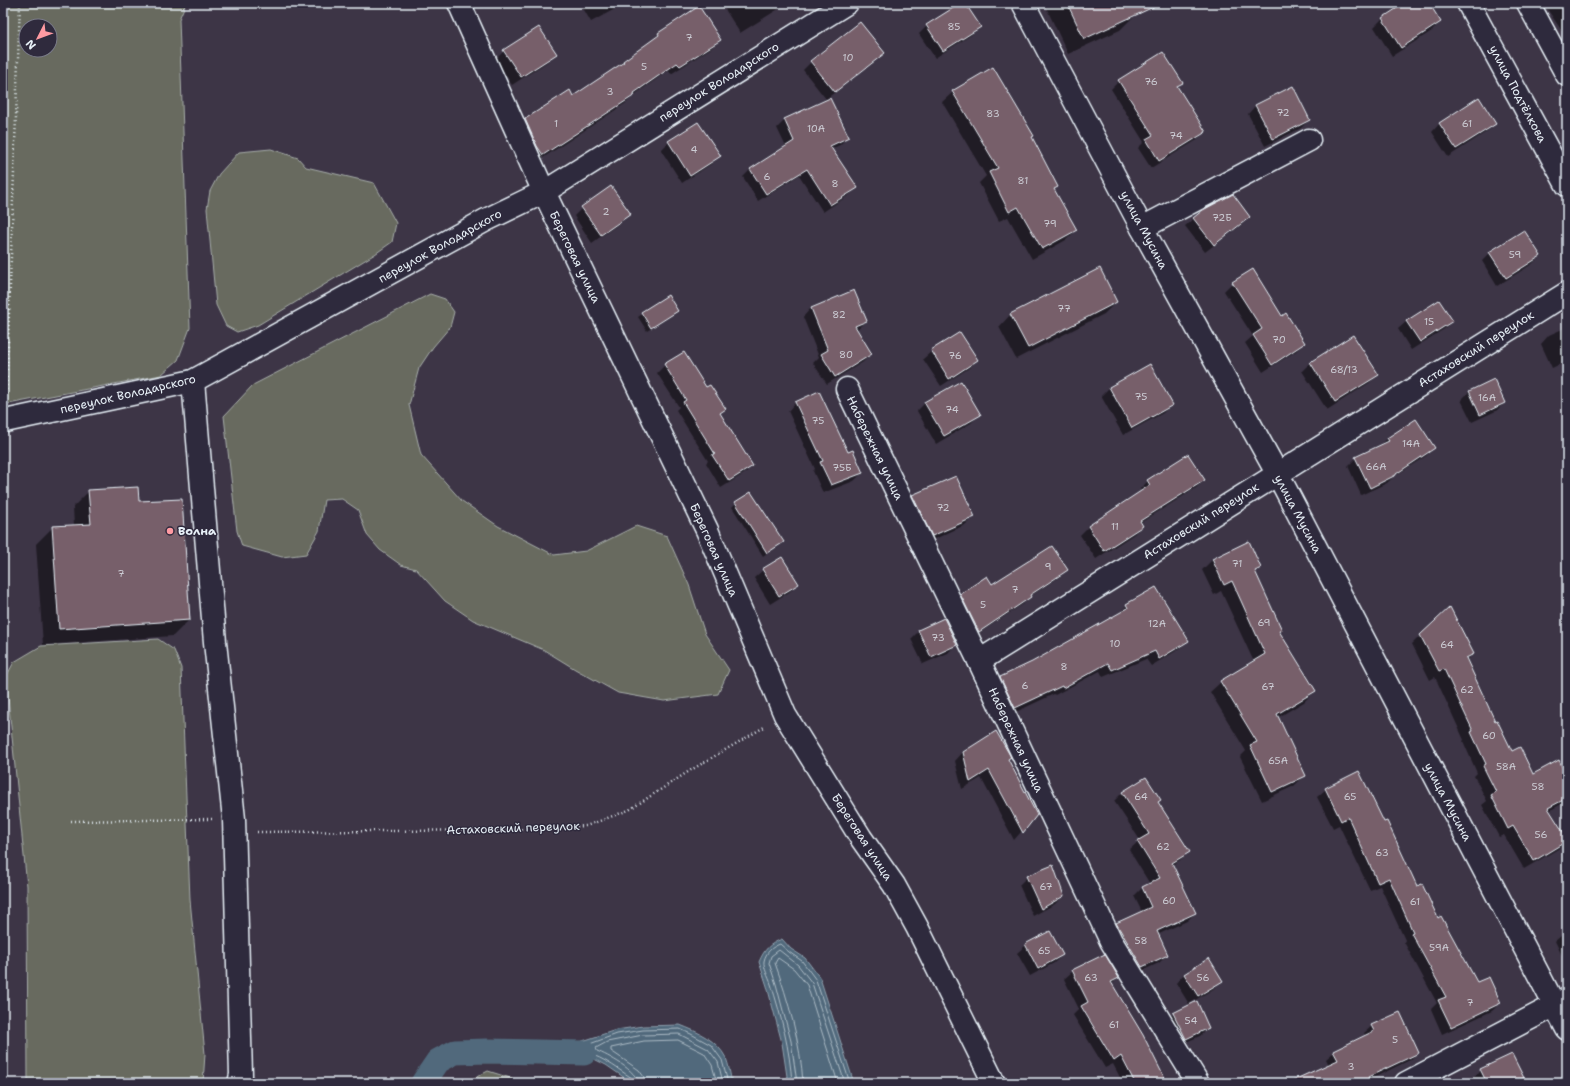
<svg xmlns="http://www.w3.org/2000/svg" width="1570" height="1086" font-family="'Shantell Sans',sans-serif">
<rect width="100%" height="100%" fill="#3d3546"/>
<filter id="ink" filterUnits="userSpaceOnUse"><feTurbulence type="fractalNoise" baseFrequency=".025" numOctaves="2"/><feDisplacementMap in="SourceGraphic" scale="8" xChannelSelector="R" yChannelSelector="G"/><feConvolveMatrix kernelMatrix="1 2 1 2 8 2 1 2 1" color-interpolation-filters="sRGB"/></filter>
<g filter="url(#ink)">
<g fill="#676b5e" stroke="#a8aeab" fill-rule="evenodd">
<path d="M3 3H186L179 19 190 328 178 360 161 375 3 405ZM26 26H50V50H26Z"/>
<path d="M271 149 298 158 306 167 374 183 396 223 392 242 375 254 258 325 237 332 226 326 216 305 207 209 210 191 219 174 239 152Z"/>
<path d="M430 294 445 299 454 312 450 327 433 347 419 368 409 405 421 455 462 501 498 526 554 555 586 551 636 526 667 536 689 585 705 634 729 670 718 694 664 701 618 693 575 669 544 650 473 620 445 601 416 569 401 565 380 550 367 535 358 510 342 499 324 500 319 531 306 554 282 557 242 546 237 531 224 416 253 385Z"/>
<path d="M158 639 174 650 181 668 190 900 205 1054 203 1083H28L27 886 6 677 14 662 41 646Z"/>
<path d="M488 1071 520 1081 522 1083H465Z"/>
</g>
<g fill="#51697b" stroke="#8d9fad">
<path d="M782 939 791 949 805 958 820 978 854 1083H788L782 1043 767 986 759 962C764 950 769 944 782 939Z"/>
<path d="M680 1025C698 1032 717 1040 726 1058 729 1065 730 1075 732 1083H632L606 1065 594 1059 583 1056 566 1055 549 1052 616 1030 643 1026Z"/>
</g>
<g fill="#0007">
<path d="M480 3H492L484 8Z"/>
<path d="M580 3H626L591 22Z"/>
<path d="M721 3H788L740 33Z"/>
<path d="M963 3 979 27 971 35 935 58 919 34 927 26Z"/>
<path d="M1044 3H1131L1136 14 1120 30 1068 54Z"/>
<path d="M1407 3H1428L1440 22 1432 31 1392 56 1374 27 1382 19Z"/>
<path d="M1543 3H1567V55L1559 44 1566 37Z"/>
<path d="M659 34 720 40 711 48 671 74 669 70 634 95 626 103 535 163 517 128 526 120 573 97 616 69 623 61 651 42Z"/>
<path d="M504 51 555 54 547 62 512 85 496 59Z"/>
<path d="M875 61 826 99 803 70 811 62Z"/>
<path d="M993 68 1031 137 1057 187 1054 190 1076 230 1066 240 1032 259 1008 217 999 221 979 183 986 176 942 102 953 92Z"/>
<path d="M1119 81 1182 83 1177 87 1205 131 1197 140 1151 168 1138 148 1144 142 1111 89Z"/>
<path d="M1256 105 1309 120 1301 128 1265 146 1248 114Z"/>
<path d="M785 120 847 137 840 145 831 149 856 188 849 195 823 212 799 175 758 201 743 177 750 170 786 147 777 128Z"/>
<path d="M1440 123 1494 124 1486 132 1448 157 1432 132Z"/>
<path d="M669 142 719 156 711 164 682 183 661 150Z"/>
<path d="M582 208 629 214 621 222 592 243 574 216Z"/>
<path d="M1249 217 1241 225 1205 252 1185 226 1194 218Z"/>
<path d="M1490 253 1540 256 1532 264 1497 286 1482 261Z"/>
<path d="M1252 271 1282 317 1304 343 1296 351 1263 372 1245 343 1253 336 1224 291 1232 283Z"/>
<path d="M854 291 866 321 856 330 871 354 863 362 827 384 813 363 819 357 803 317 811 308Z"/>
<path d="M668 296 677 311 647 331 638 317Z"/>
<path d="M1116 302 1104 314 1016 359 999 327 1011 314Z"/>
<path d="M1407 321H1452L1444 329 1411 350 1398 329Z"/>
<path d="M1567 327V361L1552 368 1541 344 1549 335Z"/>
<path d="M1353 336 1377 375 1369 383 1327 410 1302 371 1310 363Z"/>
<path d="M932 351 977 360 969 368 941 386 923 359Z"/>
<path d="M684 353 706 389 724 409 719 415 752 466 745 473 721 488 706 463 708 461 676 410 679 407 657 373 665 365Z"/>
<path d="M1149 365 1171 405 1163 413 1123 435 1101 396 1109 388Z"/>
<path d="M1470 391 1504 403 1496 411 1472 422 1461 400Z"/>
<path d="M796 402 847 453 862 473 854 481 823 493 813 471 815 469 788 411Z"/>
<path d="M925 403 979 415 971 423 936 444 917 411Z"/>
<path d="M1416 420 1434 448 1426 456 1393 477 1387 483 1361 495 1348 466 1356 458 1379 447 1387 439Z"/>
<path d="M1204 480 1196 488 1140 523 1142 526 1134 534 1096 559 1080 535 1088 527 1142 492 1140 489 1148 481Z"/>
<path d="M89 491 138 502 189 620 173 636 43 645 36 544 53 527 74 526 73 507Z"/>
<path d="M913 496 973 517 965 525 924 544 905 504Z"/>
<path d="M736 503 782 542 763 556 732 507Z"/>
<path d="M1249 543 1260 567 1255 573 1278 631 1314 691 1304 702 1277 718 1305 775 1294 786 1262 801 1240 757 1246 751 1210 692 1221 682 1254 662 1221 591 1214 595 1202 570 1212 560Z"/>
<path d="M781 558 798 584 789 592 770 604 754 578 763 570Z"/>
<path d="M1066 570 1059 577 1030 596 1023 604 971 638 953 602 961 594 992 586Z"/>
<path d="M1127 605 1187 641 1179 649 1151 666 1146 659 1103 677 1100 671 1055 695 1054 694 1007 716 993 686 1001 678 1032 663 1119 614Z"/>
<path d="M919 631 956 644 948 653 923 664 911 639Z"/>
<path d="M1421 635 1473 654 1466 661 1494 722 1511 753 1532 775 1567 779V801L1549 811 1567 840 1558 849 1524 869 1504 835 1499 837 1482 805 1487 801 1474 776 1477 773 1463 741 1464 740 1435 677 1430 680 1412 644Z"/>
<path d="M963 752 1007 759 1036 815 1014 840 981 778 962 789 955 761Z"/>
<path d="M1146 778 1157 802 1188 852 1180 860 1172 865 1195 913 1187 921 1157 935 1167 955 1159 963 1133 975 1109 932 1117 924 1142 912 1134 896 1143 887 1150 884 1129 850 1140 840 1114 801 1122 793Z"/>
<path d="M1326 789 1416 887 1477 983 1500 1003 1492 1011 1442 1034 1431 1009 1437 1003 1404 942 1405 940 1380 886 1370 890 1339 825 1333 828 1317 797Z"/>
<path d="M1027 877 1063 896 1055 904 1033 916 1019 885Z"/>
<path d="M1567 931V966L1555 941Z"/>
<path d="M1026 945 1062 955 1054 963 1030 976 1017 953Z"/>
<path d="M1073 971 1118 978 1112 984 1166 1083H1123L1113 1064 1105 1068 1073 1015 1079 1009 1064 979Z"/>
<path d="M1184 974 1221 981 1213 989 1189 1004 1176 983Z"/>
<path d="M1197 1003 1208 1028 1200 1036 1177 1046 1165 1022 1173 1014Z"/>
<path d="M1372 1026 1418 1053 1410 1060 1369 1080 1366 1083H1297L1329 1065 1326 1059 1334 1052 1366 1037 1364 1033Z"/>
<path d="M1512 1056 1525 1083H1475L1473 1078 1481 1070Z"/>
</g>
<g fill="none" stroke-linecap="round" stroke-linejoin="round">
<g stroke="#acbbc6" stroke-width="1">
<path d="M633 1083 632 1078C614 1067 599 1053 577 1052L576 1049 617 1034 643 1030 680 1029 691 1034 711 1045 722 1060 728 1083"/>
<path d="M638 1083C638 1071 607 1055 597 1051L596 1048 607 1042 643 1035 679 1034 708 1049 718 1062 723 1083"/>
<path d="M644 1083V1077L639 1070 611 1051V1048L644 1041 678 1040 704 1053 712 1065 717 1083"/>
<path d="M792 1083C790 1050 781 1015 771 984 769 978 763 967 764 961 766 952 772 947 780 944L789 952 802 961 816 980 850 1083"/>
<path d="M797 1083 791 1041 776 984 769 963 771 956 779 950 798 965 812 983 845 1083"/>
<path d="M803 1083C801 1045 788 999 775 963L778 958 794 969 807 985 838 1083"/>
</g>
<path stroke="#51697b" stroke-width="25" d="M423 1083 438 1061 455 1052 487 1051 584 1053"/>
</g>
<g fill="#775f6a" stroke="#e8f1f8">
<path d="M961 3H965L981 27 943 51 926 25Z"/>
<path d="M1067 3H1162L1084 39Z"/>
<path d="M1405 3H1429L1441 22 1401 48 1382 18Z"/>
<path d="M699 6 721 40 680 66 677 63 634 93 635 95 543 155 537 146 525 119 570 90 573 96 624 62 623 61 659 35 658 33Z"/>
<path d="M860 22 885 53 835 92 810 61Z"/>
<path d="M539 27 557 54 521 77 503 50Z"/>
<path d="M1163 52 1183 83 1177 86 1206 132 1159 161 1146 139 1153 135 1118 80Z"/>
<path d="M993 67 1034 136 1032 137 1058 187 1054 189 1077 230 1042 249 1018 207 1009 212 989 172 998 168 952 91Z"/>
<path d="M1293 86 1310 120 1273 139 1255 105Z"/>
<path d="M1479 97 1496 124 1456 149 1439 123Z"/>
<path d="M830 98 849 137 830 146 858 188 830 205 807 169 766 194 750 169 794 141 784 119Z"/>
<path d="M698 122 721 156 690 176 668 141Z"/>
<path d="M611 186 631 214 601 235 581 207Z"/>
<path d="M1233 194 1250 217 1214 245 1193 218 1203 210Z"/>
<path d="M1524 230 1541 256 1506 278 1489 252Z"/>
<path d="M1100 268 1117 302 1028 348 1010 314Z"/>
<path d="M1253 269 1282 316 1286 313 1305 343 1272 365 1253 335 1262 329 1232 282Z"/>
<path d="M854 290 867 321 855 326 872 354 835 377 821 354 828 350 811 308Z"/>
<path d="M668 295 678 311 651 328 641 312Z"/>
<path d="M1439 300 1453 321 1420 342 1406 321Z"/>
<path d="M960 332 978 360 949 379 931 350Z"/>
<path d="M1353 335 1379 375 1335 402 1310 362Z"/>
<path d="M684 352 706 387 710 385 726 409 720 413 753 466 729 481 712 455 715 454 683 402 686 400 664 364Z"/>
<path d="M1150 364 1173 405 1132 428 1109 387Z"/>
<path d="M1494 379 1505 403 1480 415 1469 391Z"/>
<path d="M961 381 981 415 944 436 924 402Z"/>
<path d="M819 391 848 452 853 450 863 473 831 485 820 462 823 461 795 402Z"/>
<path d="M1416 419 1435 448 1396 474V475L1370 488 1355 457 1389 441 1387 438Z"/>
<path d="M1188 454 1205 480 1140 521 1143 526 1104 551 1088 526 1150 485 1147 480Z"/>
<path d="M956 476 975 517 932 536 912 495Z"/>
<path d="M138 487 139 501 182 499 190 620 59 629 52 526 91 524 88 490Z"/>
<path d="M751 492 784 542 767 553 735 502Z"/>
<path d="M1249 541 1261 568 1255 571 1282 630 1279 631 1316 691 1277 714 1306 776 1272 792 1250 745 1257 742 1220 681 1265 654 1232 581 1224 585 1212 559Z"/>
<path d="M1052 546 1068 570 1030 595 1031 597 979 632 960 594 987 576 992 584Z"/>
<path d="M782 557 799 584 779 596 762 569Z"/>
<path d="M1156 587 1189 641 1159 659 1155 651 1112 670 1108 663 1063 688 1062 686 1015 708 1000 677 1032 662 1128 608 1126 604Z"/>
<path d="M1450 607 1474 654 1466 658 1495 721 1497 720 1512 751 1520 747 1533 774 1559 760 1567 777V798L1548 808 1567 838V841L1534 861 1513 826 1508 829 1491 795 1496 792 1483 766 1486 764 1471 732 1473 731 1444 669 1439 671 1420 635Z"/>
<path d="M944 618 957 645 931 657 918 630Z"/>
<path d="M996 731 1011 757 1008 759 1037 815 1023 833 989 770 970 782 963 752Z"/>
<path d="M1359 771 1384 822 1387 821 1417 886 1422 884 1438 918 1441 916 1477 982 1489 977 1501 1003 1451 1027 1438 1000 1446 997 1411 933 1413 932 1389 878 1378 883 1348 817 1341 821 1325 788Z"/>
<path d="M1146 777 1161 800 1158 802 1190 852 1172 863 1196 913 1157 931 1168 955 1142 967 1116 923 1151 907 1142 887 1160 878 1137 841 1149 834 1122 792Z"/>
<path d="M1053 865 1064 896 1041 909 1026 876Z"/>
<path d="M1050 931 1063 955 1038 969 1025 944Z"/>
<path d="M1105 954 1119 978 1111 982 1143 1035 1167 1083H1135L1121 1056 1114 1061 1081 1006 1088 1002 1072 970Z"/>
<path d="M1209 958 1223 981 1198 996 1184 974Z"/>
<path d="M1197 1001 1209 1028 1186 1039 1173 1013Z"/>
<path d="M1400 1012 1419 1053 1368 1077 1371 1083H1287L1338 1060 1333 1051 1374 1031 1371 1025Z"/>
<path d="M1512 1054 1524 1078 1513 1083H1487L1480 1069Z"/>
</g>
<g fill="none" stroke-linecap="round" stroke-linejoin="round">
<defs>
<g id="minor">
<path d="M459 3 544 192 707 530 785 715 861 838 894 885 917 927 994 1083"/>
<path d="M1023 3 1142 228 1277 473 1567 1029"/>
<path d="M1468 3 1567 185"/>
<path d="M1528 3 1567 75"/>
<path d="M1142 228 1309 140"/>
<path d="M193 381 215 642 234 819 241 1075 239 1083"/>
<path d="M847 389 979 661 1111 941 1198 1083"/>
<path d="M5 421 193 381 486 220 544 192 847 3"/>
<path d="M979 661 1567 293"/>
<path d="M1406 1083 1567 999"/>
</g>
</defs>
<use href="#minor" stroke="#e8f1f8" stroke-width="25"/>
<g stroke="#e8f1f8" stroke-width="2.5" stroke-dasharray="1 3" stroke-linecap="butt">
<path d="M6 398 20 3"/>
<path d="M71 821 212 819"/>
<path d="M257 832 507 830 586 826 629 810 691 770 766 726"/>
</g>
<use href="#minor" stroke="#2f2a3d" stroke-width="22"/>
</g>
</g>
<circle fill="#ff9aa2" stroke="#2f2a3d" stroke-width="1.5" cx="170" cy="531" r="4"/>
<g text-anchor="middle" stroke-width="3" stroke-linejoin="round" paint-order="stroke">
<g font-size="10" fill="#ccccd4">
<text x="954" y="30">85</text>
<text x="689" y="41">7</text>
<text x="848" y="61">10</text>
<text x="644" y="70">5</text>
<text x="1151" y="85">76</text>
<text x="610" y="95">3</text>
<text x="1283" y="116">72</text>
<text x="993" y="117">83</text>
<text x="556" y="127">1</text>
<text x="1467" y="127">61</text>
<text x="816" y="132">10А</text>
<text x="1176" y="139">74</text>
<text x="694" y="153">4</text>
<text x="767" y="180">6</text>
<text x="1023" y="184">81</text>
<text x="835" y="187">8</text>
<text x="606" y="215">2</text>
<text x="1222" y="221">72Б</text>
<text x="1050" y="227">79</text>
<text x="1515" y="258">59</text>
<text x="1064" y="312">77</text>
<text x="839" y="318">82</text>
<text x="1429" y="325">15</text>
<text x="1279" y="343">70</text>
<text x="846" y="358">80</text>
<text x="955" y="359">76</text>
<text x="1344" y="373">68/13</text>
<text x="1141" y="400">75</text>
<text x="1487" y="401">16А</text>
<text x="952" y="413">74</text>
<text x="818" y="424">75</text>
<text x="1411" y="447">14А</text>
<text x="1376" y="470">66А</text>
<text x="842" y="471">75Б</text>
<text x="943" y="511">72</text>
<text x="1115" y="530">11</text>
<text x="1237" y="567">71</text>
<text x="1048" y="570">9</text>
<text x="121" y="577">7</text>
<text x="1015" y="593">7</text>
<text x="983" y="608">5</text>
<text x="1264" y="626">69</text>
<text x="1157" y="627">12А</text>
<text x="938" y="641">73</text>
<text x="1115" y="647">10</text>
<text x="1447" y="648">64</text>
<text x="1064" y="670">8</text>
<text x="1025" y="689">6</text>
<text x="1268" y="690">67</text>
<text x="1467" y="693">62</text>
<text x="1489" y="739">60</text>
<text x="1278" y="764">65А</text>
<text x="1506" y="770">58А</text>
<text x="1538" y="790">58</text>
<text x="1141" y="800">64</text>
<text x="1350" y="800">65</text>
<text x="1541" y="838">56</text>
<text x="1163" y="850">62</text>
<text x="1382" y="856">63</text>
<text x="1046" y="890">67</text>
<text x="1169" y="904">60</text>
<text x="1415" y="905">61</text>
<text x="1141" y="944">58</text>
<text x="1439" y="951">59А</text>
<text x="1044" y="954">65</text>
<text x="1091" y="981">63</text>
<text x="1203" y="981">56</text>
<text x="1470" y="1006">7</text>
<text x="1191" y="1024">54</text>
<text x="1114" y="1028">61</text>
<text x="1395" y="1043">5</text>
<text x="1351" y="1070">3</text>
</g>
<g font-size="12" fill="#e8f1f8" stroke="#2f2a3d">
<text transform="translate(719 82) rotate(-32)" y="4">переулок Володарского</text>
<text transform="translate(1518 94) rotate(62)" y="4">улица Подтёлкова</text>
<text transform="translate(1144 230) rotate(62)" y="4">улица Мусина</text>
<text transform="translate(440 246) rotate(-29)" y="4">переулок Володарского</text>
<text transform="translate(575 257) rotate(64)" y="4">Береговая улица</text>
<text transform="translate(1476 349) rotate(-32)" y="4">Астаховский переулок</text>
<text transform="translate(128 394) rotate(-13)" y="4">переулок Володарского</text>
<text transform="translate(875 448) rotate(64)" y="4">Набережная улица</text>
<text transform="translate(1298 514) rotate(62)" y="4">улица Мусина</text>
<text transform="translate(1201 521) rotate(-32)" y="4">Астаховский переулок</text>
<text transform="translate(714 550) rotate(66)" y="4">Береговая улица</text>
<text transform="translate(1016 740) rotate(65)" y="4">Набережная улица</text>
<text transform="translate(1448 802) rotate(62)" y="4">улица Мусина</text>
<text transform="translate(513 828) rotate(-2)" y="4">Астаховский переулок</text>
<text transform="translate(862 837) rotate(57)" y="4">Береговая улица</text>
</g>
<g font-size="12" font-weight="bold" fill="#e8f1f8" stroke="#2f2a3d" text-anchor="start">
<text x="178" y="535">Волна</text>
</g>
</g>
<rect width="1570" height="1086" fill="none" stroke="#2f2a3d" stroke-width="16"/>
<rect x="8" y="8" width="1554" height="1070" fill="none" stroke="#e8f1f8" stroke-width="1.5" filter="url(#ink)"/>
<g transform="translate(38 38) rotate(228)"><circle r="19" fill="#2f2a3d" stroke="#797a88"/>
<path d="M0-3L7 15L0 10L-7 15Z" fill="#ff9aa2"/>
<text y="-6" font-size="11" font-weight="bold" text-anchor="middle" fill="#e8f1f8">N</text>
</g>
</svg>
